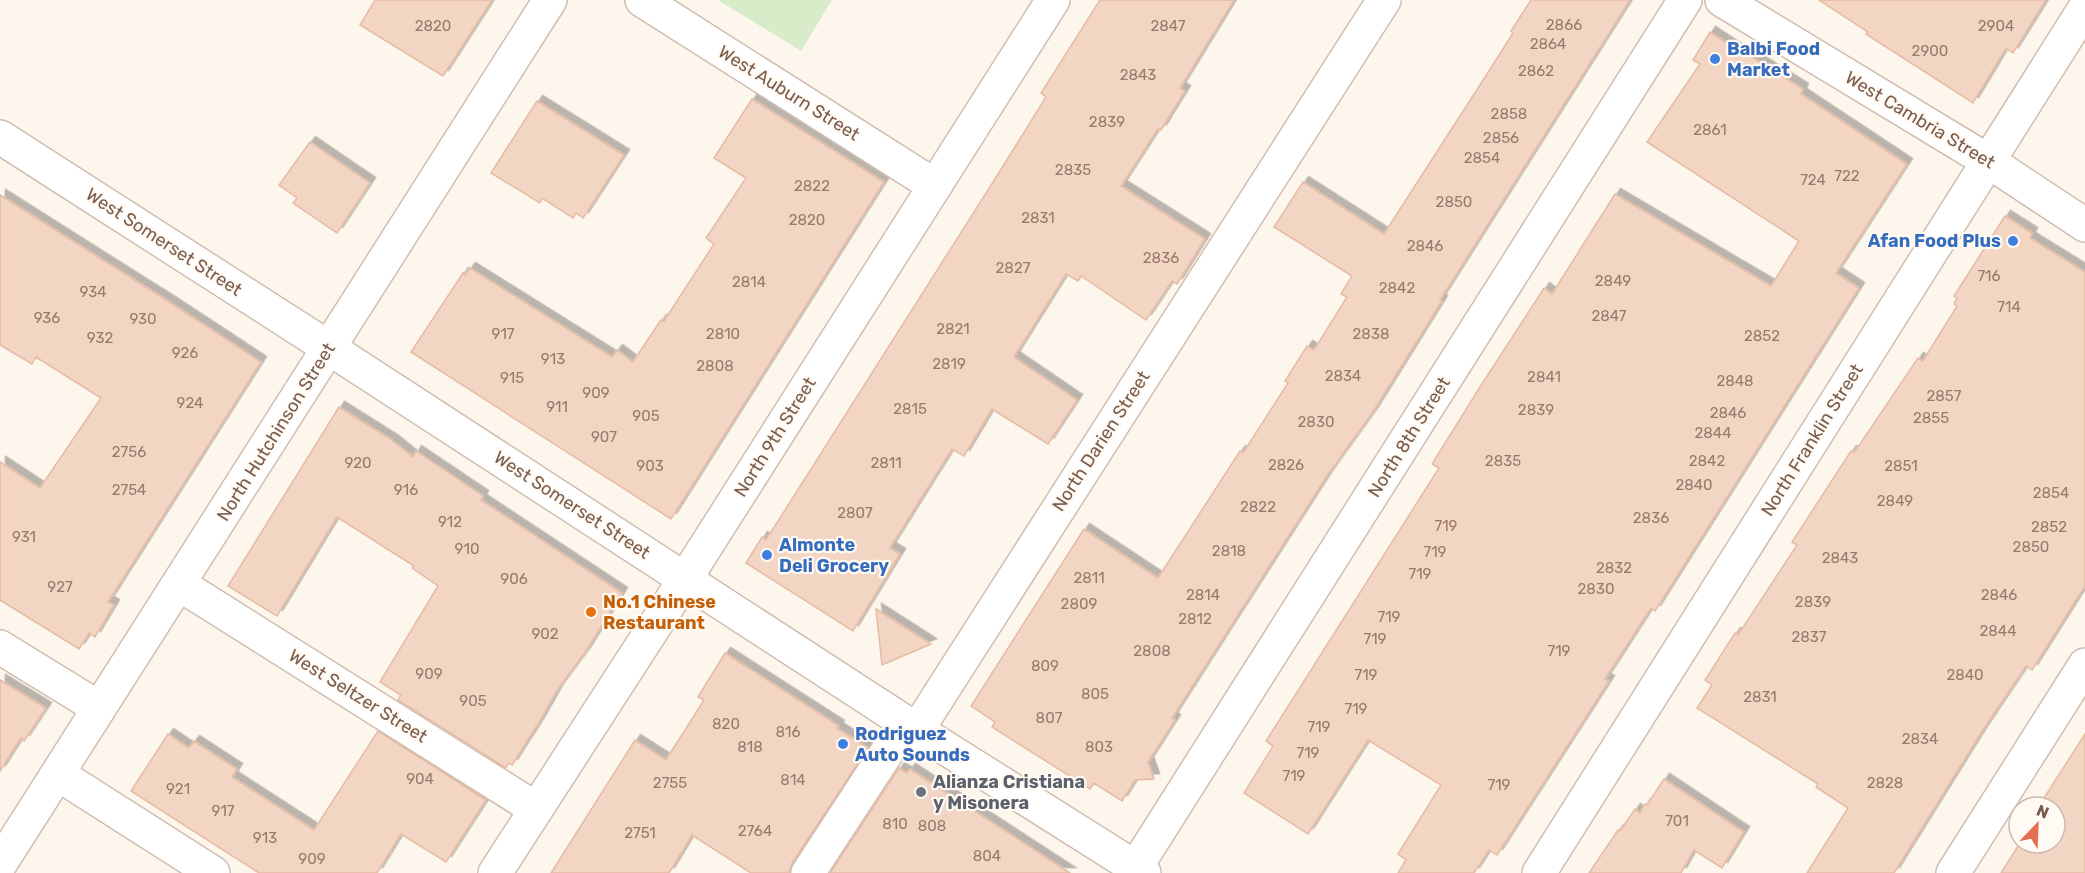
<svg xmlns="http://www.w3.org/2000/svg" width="2085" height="873" font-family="Rubik,sans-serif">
<defs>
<filter id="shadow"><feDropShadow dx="5.5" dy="-5.5" stdDeviation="0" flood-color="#0004"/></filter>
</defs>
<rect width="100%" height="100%" fill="#fdf6ec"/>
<path fill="#d8ecc9" d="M718 0H832L801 51Z"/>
<g fill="#f3d5c3" stroke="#e6bba3" stroke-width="1.5" filter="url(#shadow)">
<path d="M375 0H492L443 76 360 25Z"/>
<path d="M1100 0H1234L1180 88 1185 91 1161 130 1158 129 1121 186 1205 239 1177 284 1172 281 1146 320 1081 276 1078 281 1066 274 1014 357 1077 400 1048 444 992 409 964 456 952 449 890 548 900 554 853 631 746 563 762 537 766 540 1000 171 1046 97 1041 93Z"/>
<path d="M1531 0H1630L1440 300 1442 301 1373 412 1327 476 1172 718 1175 720 1148 762 1154 779 1135 780 1122 801 1094 783 1090 789 992 727 995 722 971 706 1084 529 1158 578 1240 451 1243 453 1288 383 1285 381 1307 346 1314 350 1347 297 1341 294 1352 276 1274 227 1303 182 1384 234 1496 60 1513 33 1511 31Z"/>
<path d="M1819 0H2046L2013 53 2006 48 1973 103 1866 34 1868 32Z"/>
<path d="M1710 32 1748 57 1749 55 1803 89 1801 94 1907 164 1836 273 1859 288 1655 611 1651 608 1605 679 1609 681 1497 855 1489 850 1474 873H1398L1406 860 1398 854 1441 785 1368 740 1308 834 1244 793 1273 746 1266 741 1439 468 1432 464 1480 387 1544 288 1552 294 1615 194 1771 286 1799 241 1647 142 1700 64 1693 60Z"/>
<path d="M752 99 884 182 671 519 411 352 463 273 465 275 470 268 612 357 617 350 633 362 661 320 664 321 714 244 706 238 746 178 714 158Z"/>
<path d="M537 101 624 155 583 218 576 213 573 218 542 198 540 203 491 173Z"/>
<path d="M310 142 370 183 337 233 293 203 297 198 279 185Z"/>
<path d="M0 195 171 303 261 362 108 602 114 605 95 637 89 633 79 649 0 600V462L40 488 101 398 36 357 32 364 0 345Z"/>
<path d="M2005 216 2032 233 2030 238 2085 272V586L2032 670 2026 666 1981 733 1894 873H1807L1848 808 1816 787 1818 784 1697 708 1712 685 1705 680 1735 633 1738 635 1797 545 1792 542 1851 451 1854 453 1918 358 1923 361 1957 306 1954 304 1957 298 1954 296Z"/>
<path d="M339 407 392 440 413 457 416 451 483 496 481 500 622 593 586 651 558 689 538 724 512 765 509 763 506 768 398 700 401 695 380 682 438 586 412 568 414 566 337 517 277 616 228 586Z"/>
<path d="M876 609 931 644 882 665Z"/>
<path d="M725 653 839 726 837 728 868 748 792 863 789 873H751L692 835 669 873H551L635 740 666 760 704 700 698 697Z"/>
<path d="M0 680 46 708 24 741 21 738 0 771Z"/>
<path d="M378 731 486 800 446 862 401 834 377 873H259L131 791 168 734 189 748 194 741 237 769 232 777 314 830Z"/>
<path d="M2085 734V873H2001L2020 843H2055V807H2043L2047 800 2044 798Z"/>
<path d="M899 768 907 773 910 769 1070 873H830Z"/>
<path d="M1664 779 1744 832 1722 868 1694 850 1681 873H1589L1618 830 1620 831 1635 809 1640 813 1645 804 1647 805Z"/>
</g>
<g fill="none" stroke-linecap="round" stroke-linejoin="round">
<defs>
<g id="minor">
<path d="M642 0 935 186"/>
<path d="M1722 0 1988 161 2085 225"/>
<path d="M0 137 329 348 917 730 1144 873"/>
<path d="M179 584 536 809"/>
<path d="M0 647 99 708"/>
<path d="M58 774 213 873"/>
<path d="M0 864 550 0"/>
<path d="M495 873 685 579 1053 0"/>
<path d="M808 873 891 746 917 730 1384 0"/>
<path d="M1132 873 1685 0"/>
<path d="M1539 873 2085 8"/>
<path d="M1953 873 2085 665"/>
</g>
</defs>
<use href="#minor" stroke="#d1beb0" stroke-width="36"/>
<use href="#minor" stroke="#fff" stroke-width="33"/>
</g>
<g fill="#3f7fe0" stroke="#fffaf3" stroke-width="2">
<circle cx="1715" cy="59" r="6"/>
<circle cx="2013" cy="241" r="6"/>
<circle cx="767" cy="555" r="6"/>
<circle cx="843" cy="744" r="6"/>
</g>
<circle fill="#e8710a" stroke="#fffaf3" stroke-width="2" cx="591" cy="612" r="6"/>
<circle fill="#6b7280" stroke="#fffaf3" stroke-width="2" cx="921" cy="792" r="6"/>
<g text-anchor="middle" stroke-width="4.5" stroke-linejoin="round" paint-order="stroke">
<g font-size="15" fill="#987a6a">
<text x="1564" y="30">2866</text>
<text x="433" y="31">2820</text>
<text x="1168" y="31">2847</text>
<text x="1996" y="31">2904</text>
<text x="1548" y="49">2864</text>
<text x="1930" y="56">2900</text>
<text x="1536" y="76">2862</text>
<text x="1138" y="80">2843</text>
<text x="1509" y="119">2858</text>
<text x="1107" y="127">2839</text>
<text x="1710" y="135">2861</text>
<text x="1501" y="143">2856</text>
<text x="1482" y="163">2854</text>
<text x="1073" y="175">2835</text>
<text x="1847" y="181">722</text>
<text x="1813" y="185">724</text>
<text x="812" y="191">2822</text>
<text x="1454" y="207">2850</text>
<text x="1038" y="223">2831</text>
<text x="807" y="225">2820</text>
<text x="1425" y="251">2846</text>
<text x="1161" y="263">2836</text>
<text x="1013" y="273">2827</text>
<text x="1989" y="281">716</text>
<text x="1613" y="286">2849</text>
<text x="749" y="287">2814</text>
<text x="1397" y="293">2842</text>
<text x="93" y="297">934</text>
<text x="2009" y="312">714</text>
<text x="1609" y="321">2847</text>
<text x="47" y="323">936</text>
<text x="143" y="324">930</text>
<text x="953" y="334">2821</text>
<text x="503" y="339">917</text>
<text x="723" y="339">2810</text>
<text x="1371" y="339">2838</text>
<text x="1762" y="341">2852</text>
<text x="100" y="343">932</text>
<text x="185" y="358">926</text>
<text x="553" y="364">913</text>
<text x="949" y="369">2819</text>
<text x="715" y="371">2808</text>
<text x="1343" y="381">2834</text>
<text x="1544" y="382">2841</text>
<text x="512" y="383">915</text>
<text x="1735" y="386">2848</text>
<text x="596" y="398">909</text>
<text x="1944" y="401">2857</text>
<text x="190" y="408">924</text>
<text x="557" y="412">911</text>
<text x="910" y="414">2815</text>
<text x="1536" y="415">2839</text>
<text x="1728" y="418">2846</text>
<text x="646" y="421">905</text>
<text x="1931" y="423">2855</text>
<text x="1316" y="427">2830</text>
<text x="1713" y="438">2844</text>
<text x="604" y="442">907</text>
<text x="129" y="457">2756</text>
<text x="1503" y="466">2835</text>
<text x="1707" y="466">2842</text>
<text x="358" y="468">920</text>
<text x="886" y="468">2811</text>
<text x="1286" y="470">2826</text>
<text x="650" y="471">903</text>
<text x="1901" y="471">2851</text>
<text x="1694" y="490">2840</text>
<text x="129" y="495">2754</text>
<text x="406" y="495">916</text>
<text x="2051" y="498">2854</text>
<text x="1895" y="506">2849</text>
<text x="1258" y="512">2822</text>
<text x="855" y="518">2807</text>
<text x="1651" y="523">2836</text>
<text x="450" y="527">912</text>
<text x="1446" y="531">719</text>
<text x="2049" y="532">2852</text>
<text x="24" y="542">931</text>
<text x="2031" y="552">2850</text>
<text x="467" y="554">910</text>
<text x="1229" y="556">2818</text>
<text x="1435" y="557">719</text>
<text x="1840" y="563">2843</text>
<text x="1614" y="573">2832</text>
<text x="1420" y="579">719</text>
<text x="1089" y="583">2811</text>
<text x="514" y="584">906</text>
<text x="60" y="592">927</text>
<text x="1596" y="594">2830</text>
<text x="1203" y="600">2814</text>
<text x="1999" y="600">2846</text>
<text x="1813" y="607">2839</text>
<text x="1079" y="609">2809</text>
<text x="1389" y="622">719</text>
<text x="1195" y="624">2812</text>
<text x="1998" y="636">2844</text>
<text x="545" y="639">902</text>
<text x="1809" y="642">2837</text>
<text x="1375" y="644">719</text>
<text x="1152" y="656">2808</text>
<text x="1559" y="656">719</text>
<text x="1045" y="671">809</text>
<text x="429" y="679">909</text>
<text x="1366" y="680">719</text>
<text x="1965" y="680">2840</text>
<text x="1095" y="699">805</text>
<text x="1760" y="702">2831</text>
<text x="473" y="706">905</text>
<text x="1356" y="714">719</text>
<text x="1049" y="723">807</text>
<text x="726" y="729">820</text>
<text x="1319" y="732">719</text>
<text x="788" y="737">816</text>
<text x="1920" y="744">2834</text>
<text x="750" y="752">818</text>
<text x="1099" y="752">803</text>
<text x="1308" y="758">719</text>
<text x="1294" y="781">719</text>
<text x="420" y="784">904</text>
<text x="793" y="785">814</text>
<text x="670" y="788">2755</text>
<text x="1885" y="788">2828</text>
<text x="1499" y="790">719</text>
<text x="178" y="794">921</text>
<text x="223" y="816">917</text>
<text x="1677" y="826">701</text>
<text x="895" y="829">810</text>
<text x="932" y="831">808</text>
<text x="755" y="836">2764</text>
<text x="640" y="838">2751</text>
<text x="265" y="843">913</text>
<text x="987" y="861">804</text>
<text x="312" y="864">909</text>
</g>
<g font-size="18" font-weight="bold" fill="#366cbe" stroke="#fffaf3" text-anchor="start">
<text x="1727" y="55">Balbi Food<tspan x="1727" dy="21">Market</tspan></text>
<text x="2001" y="247" text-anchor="end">Afan Food Plus</text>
<text x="779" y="551">Almonte<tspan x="779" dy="21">Deli Grocery</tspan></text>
<text x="855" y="740">Rodriguez<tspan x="855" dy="21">Auto Sounds</tspan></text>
</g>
<g font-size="18" fill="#7a5c4d" stroke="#fffaf3">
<text transform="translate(789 93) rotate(32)" y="6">West Auburn Street</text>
<text transform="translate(1920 120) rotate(31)" y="6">West Cambria Street</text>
<text transform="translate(164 242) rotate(33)" y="6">West Somerset Street</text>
<text transform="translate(276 432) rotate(-58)" y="6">North Hutchinson Street</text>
<text transform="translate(775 437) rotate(-58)" y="6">North 9th Street</text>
<text transform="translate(1409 437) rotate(-58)" y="6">North 8th Street</text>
<text transform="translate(1812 440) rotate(-58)" y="6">North Franklin Street</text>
<text transform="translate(1101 441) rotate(-57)" y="6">North Darien Street</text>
<text transform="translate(572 505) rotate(33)" y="6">West Somerset Street</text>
<text transform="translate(358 696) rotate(32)" y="6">West Seltzer Street</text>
</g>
<g font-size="18" font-weight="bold" fill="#c56008" stroke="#fffaf3" text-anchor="start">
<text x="603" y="608">No.1 Chinese<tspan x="603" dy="21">Restaurant</tspan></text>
</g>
<g font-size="18" font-weight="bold" fill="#5b616d" stroke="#fffaf3" text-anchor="start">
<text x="933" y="788">Alianza Cristiana<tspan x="933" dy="21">y Misonera</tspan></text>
</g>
</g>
<g transform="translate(2037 825) rotate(23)"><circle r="28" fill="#fffaf3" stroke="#cabbb1" stroke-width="1.5"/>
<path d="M0-4.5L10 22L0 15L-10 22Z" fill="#e76f51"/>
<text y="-9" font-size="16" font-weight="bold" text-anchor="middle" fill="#7a5c4d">N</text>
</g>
</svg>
